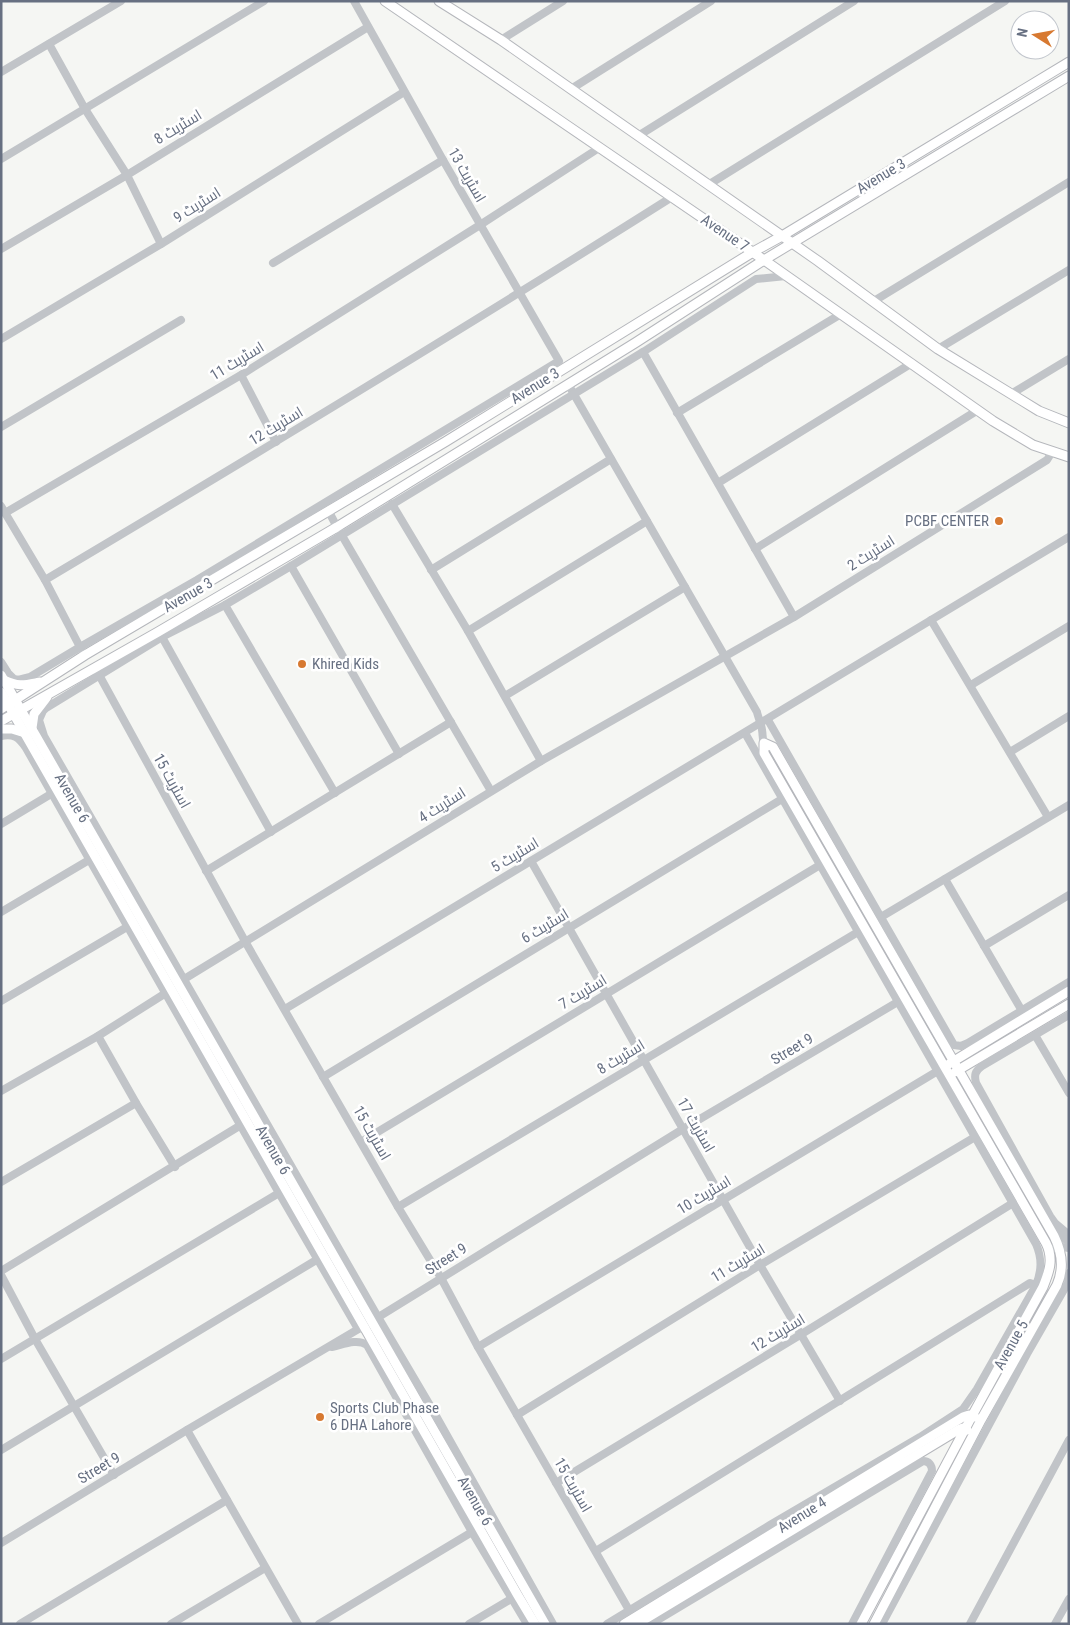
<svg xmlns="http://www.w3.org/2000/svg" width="1070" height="1625" font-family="'Roboto Condensed',Cairo,sans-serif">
<rect width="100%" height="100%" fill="#f5f6f3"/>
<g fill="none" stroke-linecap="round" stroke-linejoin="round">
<defs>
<g id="major">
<path d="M385 1 764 260 993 421 1033 445 1069 457"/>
<path d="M439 1 501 40 571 89 818 261 938 349 1039 411 1069 423"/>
<path d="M1 675 545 1624"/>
<path d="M4 680C19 687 24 685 40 682"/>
<path d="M1 692 517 1594 535 1624"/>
<path d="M1 709 85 655 445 442 753 252 782 236 1069 62"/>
<path d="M1 721 158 632 337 527 635 343 764 260 1069 76"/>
<path d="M32 728 34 714 47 697"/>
<path d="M1 729H12L25 733"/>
<path d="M949 1064 1069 991"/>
<path d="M955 1072 1069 1004"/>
<path d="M624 1624 963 1417 969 1415 975 1417"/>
<path d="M637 1624 958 1430 963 1428 967 1430"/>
<path d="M861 1624 972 1416 1043 1287C1049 1272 1054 1259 1046 1243L764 753V743L773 747 1054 1236C1062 1252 1064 1269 1057 1285L981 1420 874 1624"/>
</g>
</defs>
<use href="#major" stroke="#b5b7bc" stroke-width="11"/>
<g stroke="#c1c4c8" stroke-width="8">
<path d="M501 40 563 1"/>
<path d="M49 44 85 109 127 175 161 244"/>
<path d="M1 72 121 1"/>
<path d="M571 89 711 1"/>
<path d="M638 136 854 1"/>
<path d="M1 159 264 1"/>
<path d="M708 185 1005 1"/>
<path d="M1 249 127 175 368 27"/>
<path d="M273 263 443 160"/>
<path d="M874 301 1069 182"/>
<path d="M1 339 161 244 404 92"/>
<path d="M938 349 1069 270"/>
<path d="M643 352 794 617"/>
<path d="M241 375 276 442"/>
<path d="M568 384 757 712C758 717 762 726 762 730 763 735 762 738 764 743"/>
<path d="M1011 394 1069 359"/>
<path d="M677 413 841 314"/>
<path d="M1 427 181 320"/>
<path d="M718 483 912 363"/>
<path d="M392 504 468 631 541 761"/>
<path d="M1 506 45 580 81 649"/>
<path d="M329 512 337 527 491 791"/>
<path d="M5 513 241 375 480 225 599 148"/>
<path d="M755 549 978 410"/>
<path d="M291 566 399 754"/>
<path d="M431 570 611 459"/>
<path d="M45 580C255 455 465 328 672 197"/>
<path d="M225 605 335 793"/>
<path d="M931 620 1048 817"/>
<path d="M468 631 647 521"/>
<path d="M162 637 271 832"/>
<path d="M1 662 8 673 14 679 18 680 30 677 80 647 197 580 559 361 443 160 354 1"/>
<path d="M98 673 246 943 398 1207 441 1278 478 1347 629 1610"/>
<path d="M971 685 1069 626"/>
<path d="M505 696 685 587"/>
<path d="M768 720 954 1045 961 1046 968 1043 1069 982"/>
<path d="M1 736C14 733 19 738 26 748L279 1193 358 1329"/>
<path d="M1010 752 1069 716"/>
<path d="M1 824 51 794"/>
<path d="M531 861 760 1265 840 1401"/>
<path d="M206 871 451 722"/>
<path d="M945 879 1022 1011"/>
<path d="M1 912 89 860"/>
<path d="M881 917 1069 805"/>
<path d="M984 946 1069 895"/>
<path d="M181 981 541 761 794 617 1047 460 1052 452"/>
<path d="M1 1001 127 927"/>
<path d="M285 1009 1069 537"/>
<path d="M1069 1015 982 1066C975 1071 974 1075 976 1083L1050 1216 1055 1223 1069 1235"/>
<path d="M1035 1035 1069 1093"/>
<path d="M98 1036 136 1103 175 1167"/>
<path d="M323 1077 782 799"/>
<path d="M1 1091 98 1036 169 991"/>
<path d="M361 1142 820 865"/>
<path d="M1 1182 136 1103"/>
<path d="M398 1207 858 932"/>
<path d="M1049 1228 1069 1242"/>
<path d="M1049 1249 1062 1247 1069 1248"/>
<path d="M1 1271 241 1125"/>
<path d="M1 1275 35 1339 114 1475"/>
<path d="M1059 1280 1069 1273"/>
<path d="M332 1347C342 1345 357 1338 367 1345L472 1532 527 1624"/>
<path d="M478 1347 941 1069"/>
<path d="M1 1359 279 1193"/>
<path d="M517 1415 760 1265 975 1137"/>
<path d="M187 1430 298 1624"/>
<path d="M1 1450 318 1259"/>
<path d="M556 1483 800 1335 1013 1203"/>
<path d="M1 1543 187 1430 372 1321 683 1129 901 1000"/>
<path d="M596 1551 1030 1283 1036 1285C1042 1270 1042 1258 1036 1244L745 733"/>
<path d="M20 1624 227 1500"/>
<path d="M171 1624 265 1568"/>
<path d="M319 1624 472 1532"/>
<path d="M469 1624 511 1599"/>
<path d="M553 1624 431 1407 378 1317 44 736 39 720 43 711 46 708 162 637 225 605 291 566 643 352 756 279 786 276"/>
<path d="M607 1624 770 1525 920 1437 963 1409 977 1389 1036 1285"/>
<path d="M651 1624 923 1461C929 1461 932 1465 932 1471L852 1624"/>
<path d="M882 1624 1027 1354 1069 1281"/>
<path d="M970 1624 1069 1440"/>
<path d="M1055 1624 1069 1599"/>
</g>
<use href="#major" stroke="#fff" stroke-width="9"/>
</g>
<g fill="#d77931" stroke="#fff" stroke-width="2">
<circle cx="999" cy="521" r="5"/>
<circle cx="302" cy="664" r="5"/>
<circle cx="320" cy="1417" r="5"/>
</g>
<g text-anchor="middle" stroke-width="5" stroke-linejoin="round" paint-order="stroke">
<g font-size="15" fill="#677082" stroke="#fff">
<text transform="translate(178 127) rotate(-31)" y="5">اسٹریٹ 8</text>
<text transform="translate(467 175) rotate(60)" y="5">اسٹریٹ 13</text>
<text transform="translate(881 176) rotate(-31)" y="5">Avenue 3</text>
<text transform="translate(197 205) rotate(-32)" y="5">اسٹریٹ 9</text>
<text transform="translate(725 233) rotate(34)" y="5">Avenue 7</text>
<text transform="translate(237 361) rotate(-31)" y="5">اسٹریٹ 11</text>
<text transform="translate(535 386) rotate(-32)" y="5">Avenue 3</text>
<text transform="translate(276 426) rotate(-31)" y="5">اسٹریٹ 12</text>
<text transform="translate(871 553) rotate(-32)" y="5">اسٹریٹ 2</text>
<text transform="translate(188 595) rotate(-30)" y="5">Avenue 3</text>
<text transform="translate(172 781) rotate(61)" y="5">اسٹریٹ 15</text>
<text transform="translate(72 798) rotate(60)" y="5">Avenue 6</text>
<text transform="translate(442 805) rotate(-32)" y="5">اسٹریٹ 4</text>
<text transform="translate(515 855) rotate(-31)" y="5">اسٹریٹ 5</text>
<text transform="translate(545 926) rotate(-31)" y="5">اسٹریٹ 6</text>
<text transform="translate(583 992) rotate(-31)" y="5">اسٹریٹ 7</text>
<text transform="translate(792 1049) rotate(-31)" y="5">Street 9</text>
<text transform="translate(621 1057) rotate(-31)" y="5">اسٹریٹ 8</text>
<text transform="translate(696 1125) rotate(60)" y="5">اسٹریٹ 17</text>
<text transform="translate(372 1133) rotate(60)" y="5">اسٹریٹ 15</text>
<text transform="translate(273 1150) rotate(60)" y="5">Avenue 6</text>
<text transform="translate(704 1195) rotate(-31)" y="5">اسٹریٹ 10</text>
<text transform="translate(446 1259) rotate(-32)" y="5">Street 9</text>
<text transform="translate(738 1263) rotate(-31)" y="5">اسٹریٹ 11</text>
<text transform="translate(778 1333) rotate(-31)" y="5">اسٹریٹ 12</text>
<text transform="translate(1011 1345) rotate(-61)" y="5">Avenue 5</text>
<text transform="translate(99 1468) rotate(-31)" y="5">Street 9</text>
<text transform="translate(573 1485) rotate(60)" y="5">اسٹریٹ 15</text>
<text transform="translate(475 1501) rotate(60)" y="5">Avenue 6</text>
<text transform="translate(802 1515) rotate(-32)" y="5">Avenue 4</text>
</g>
<g font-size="15" fill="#677082" stroke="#fff" text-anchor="start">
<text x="989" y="526" text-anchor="end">PCBF CENTER</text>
<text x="312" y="669">Khired Kids</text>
<text x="330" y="1413">Sports Club Phase<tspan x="330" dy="17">6 DHA Lahore</tspan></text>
</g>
</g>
<rect width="1070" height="1625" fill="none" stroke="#677082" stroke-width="5"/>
<g transform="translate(1035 35) rotate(281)"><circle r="24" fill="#ffffff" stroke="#c2c6cd"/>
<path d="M0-4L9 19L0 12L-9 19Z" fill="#d77931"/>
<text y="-8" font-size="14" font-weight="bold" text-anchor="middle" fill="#677082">N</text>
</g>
</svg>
